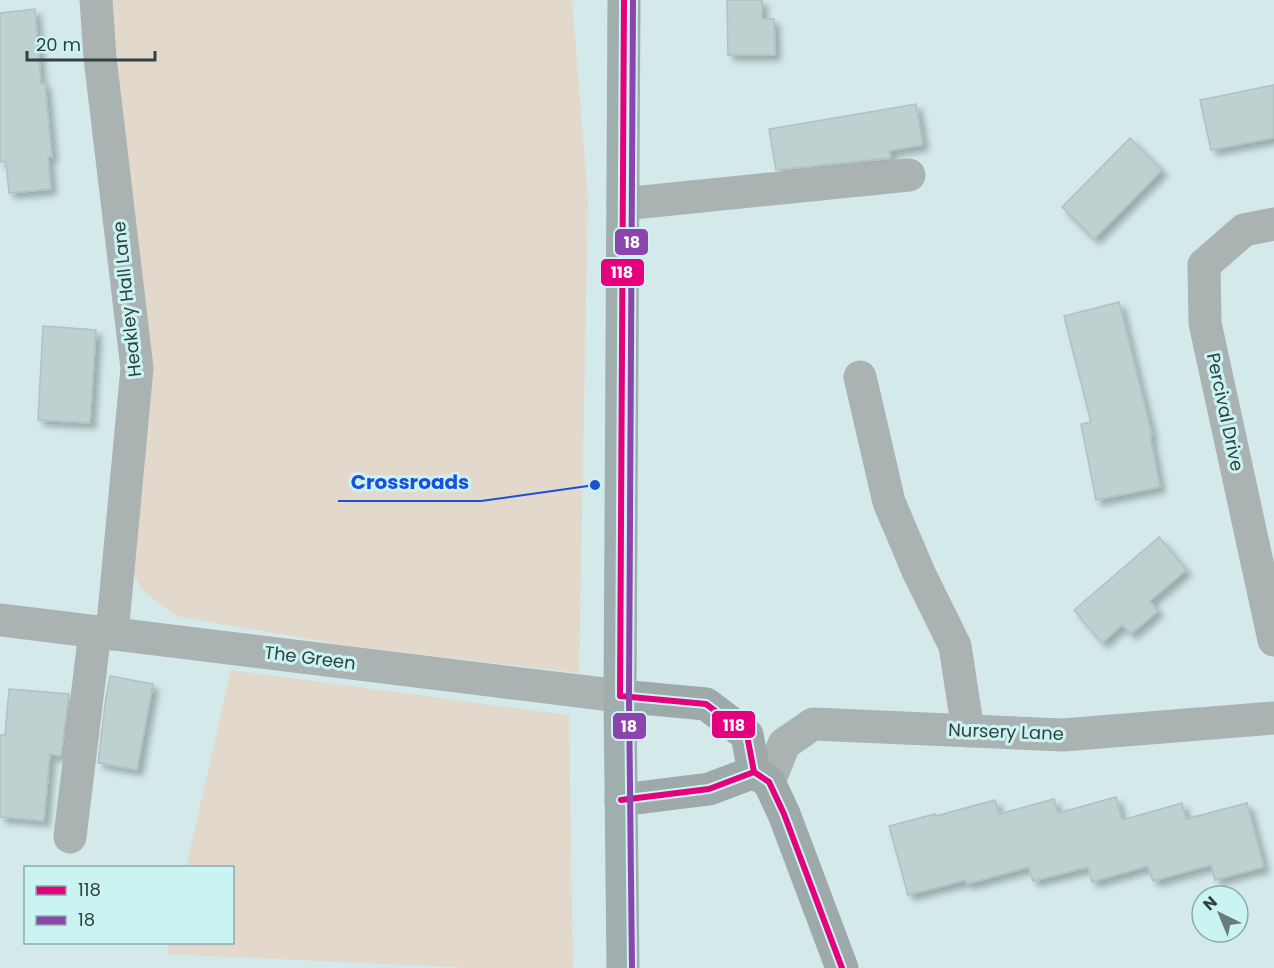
<svg xmlns="http://www.w3.org/2000/svg" width="1274" height="968" font-family="Poppins,sans-serif">
<defs>
<filter id="shadow"><feDropShadow dx="5.5" dy="5.5" stdDeviation="3" flood-color="#0004"/></filter>
</defs>
<rect width="100%" height="100%" fill="#d4eaea"/>
<g fill="#e2d9cc">
<path d="M110 0H572L588 199 579 673 354 647 176 616 142 590 128 566Z"/>
<path d="M231 670 569 715 573 968H470L166 954 169 943 232 942V868L186 867Z"/>
</g>
<g fill="#bed0d0" stroke="#afc1c0" stroke-width="1.5" filter="url(#shadow)">
<path d="M727 0H762V19H774L775 55H728Z"/>
<path d="M35 9 41 83H45L52 157H48L51 189 9 193 6 161 0 162V13Z"/>
<path d="M1274 85V138L1211 150 1200 100Z"/>
<path d="M916 104 923 145 889 151 891 158 776 170 769 129Z"/>
<path d="M1130 138 1162 170 1094 239 1062 207Z"/>
<path d="M1119 302 1152 435 1150 436 1160 487 1096 500 1081 424 1091 422 1064 316Z"/>
<path d="M43 326 96 330 90 423 38 420Z"/>
<path d="M1159 537 1186 570 1150 601 1158 611 1131 634 1122 625 1102 643 1074 610Z"/>
<path d="M110 676 153 684 137 770 98 763 106 697Z"/>
<path d="M9 689 69 694 61 756 50 754 44 821 0 817V735H5Z"/>
<path d="M1116 797 1122 820 1182 803 1186 819 1247 803 1264 867 1215 880 1211 865 1153 881 1148 866 1092 882 1088 867 1033 881 1029 867 967 884 966 880 908 895 889 826 935 814 936 816 995 800 999 814 1054 799 1058 813Z"/>
</g>
<g fill="none" stroke-linecap="round" stroke-linejoin="round">
<g stroke="#aab2b2" stroke-width="33">
<path d="M96 0 100 58 137 368 112 634"/>
<path d="M623 204 909 175"/>
<path d="M1274 224 1244 230 1204 265 1205 323 1274 640"/>
<path d="M860 377 889 502 919 573 955 646 968 731"/>
<path d="M0 620 620 696"/>
<path d="M769 782 784 744 813 724 1063 735 1274 718"/>
<path d="M70 837 95 632"/>
</g>
<g stroke="#9eaaaa" stroke-width="33">
<path d="M620 696 706 704 747 735 754 772 769 782 784 814 842 968"/>
<path d="M621 800 709 789 754 772"/>
</g>
<path stroke="#a1aeae" stroke-width="33" d="M623 968 620 696 624 0"/>
<defs>
<g id="bus-1">
<path d="M624 0 620 696 706 704 747 735 754 772 769 782 784 814 842 968"/>
<path d="M621 800 709 789 754 772"/>
</g>
<path id="bus-2" d="M632 968 629 696 633 0"/>
</defs>
<use href="#bus-1" stroke="#caf4f2" stroke-width="10"/>
<use href="#bus-2" stroke="#caf4f2" stroke-width="10"/>
<use href="#bus-1" stroke="#e5007d" stroke-width="6"/>
<use href="#bus-2" stroke="#8e44ad" stroke-width="6"/>
</g>
<g text-anchor="middle" stroke-width="6" stroke-linejoin="round" paint-order="stroke">
<g font-size="18" fill="#304140" stroke="#caf4f2">
<text transform="translate(127 299) rotate(-96)" y="6">Heakley Hall Lane</text>
<text transform="translate(1225 412) rotate(78)" y="6">Percival Drive</text>
<text transform="translate(310 658) rotate(7)" y="6">The Green</text>
<text transform="translate(1006 732) rotate(2)" y="6">Nursery Lane</text>
</g>
</g>
<path fill="none" stroke="#1d4ed8" stroke-width="2" d="M595 485L481 501H338"/>
<circle fill="#1d4ed8" stroke="#caf4f2" stroke-width="2" cx="595" cy="485" r="6"/>
<g font-size="20" text-anchor="middle" font-weight="bold" fill="#1d4ed8" stroke="#caf4f2" stroke-width="6" stroke-linejoin="round" paint-order="stroke">
<text x="410" y="489">Crossroads</text>
</g>
<g stroke="#caf4f2" stroke-width="2">
<rect x="614" y="228" width="35" height="28" rx="6" fill="#8e44ad"/>
<rect x="600" y="258" width="45" height="29" rx="6" fill="#e5007d"/>
<rect x="711" y="710" width="45" height="29" rx="6" fill="#e5007d"/>
<rect x="612" y="712" width="35" height="28" rx="6" fill="#8e44ad"/>
</g>
<g font-size="16" text-anchor="middle" font-weight="bold" fill="#fff">
<text x="632" y="248">18</text>
<text x="622" y="278">118</text>
<text x="734" y="731">118</text>
<text x="629" y="732">18</text>
</g>
<rect x="24" y="866" width="210" height="78" fill="#caf4f2" stroke="#8cacab" stroke-width="1.5"/>
<rect x="36" y="886" width="30" height="9" fill="#e5007d" stroke="#8cacab" stroke-width="1.5"/>
<text x="78" y="896" font-size="18" fill="#304140">118</text>
<rect x="36" y="916" width="30" height="9" fill="#8e44ad" stroke="#8cacab" stroke-width="1.5"/>
<text x="78" y="926" font-size="18" fill="#304140">18</text>
<g transform="translate(1220 914) rotate(317)"><circle r="28" fill="#caf4f2" stroke="#8cacab" stroke-width="1.5"/>
<path d="M0-4.5L10 22L0 15L-10 22Z" fill="#697c7c"/>
<text y="-9" font-size="16" font-weight="bold" text-anchor="middle" fill="#304140">N</text>
</g>
<path d="M27 51v9h128v-9" fill="none" stroke="#304140" stroke-width="3"/>
<text x="36" y="51" font-size="18" fill="#304140" stroke="#caf4f2" stroke-width="4.5" paint-order="stroke">20 m</text>
</svg>
